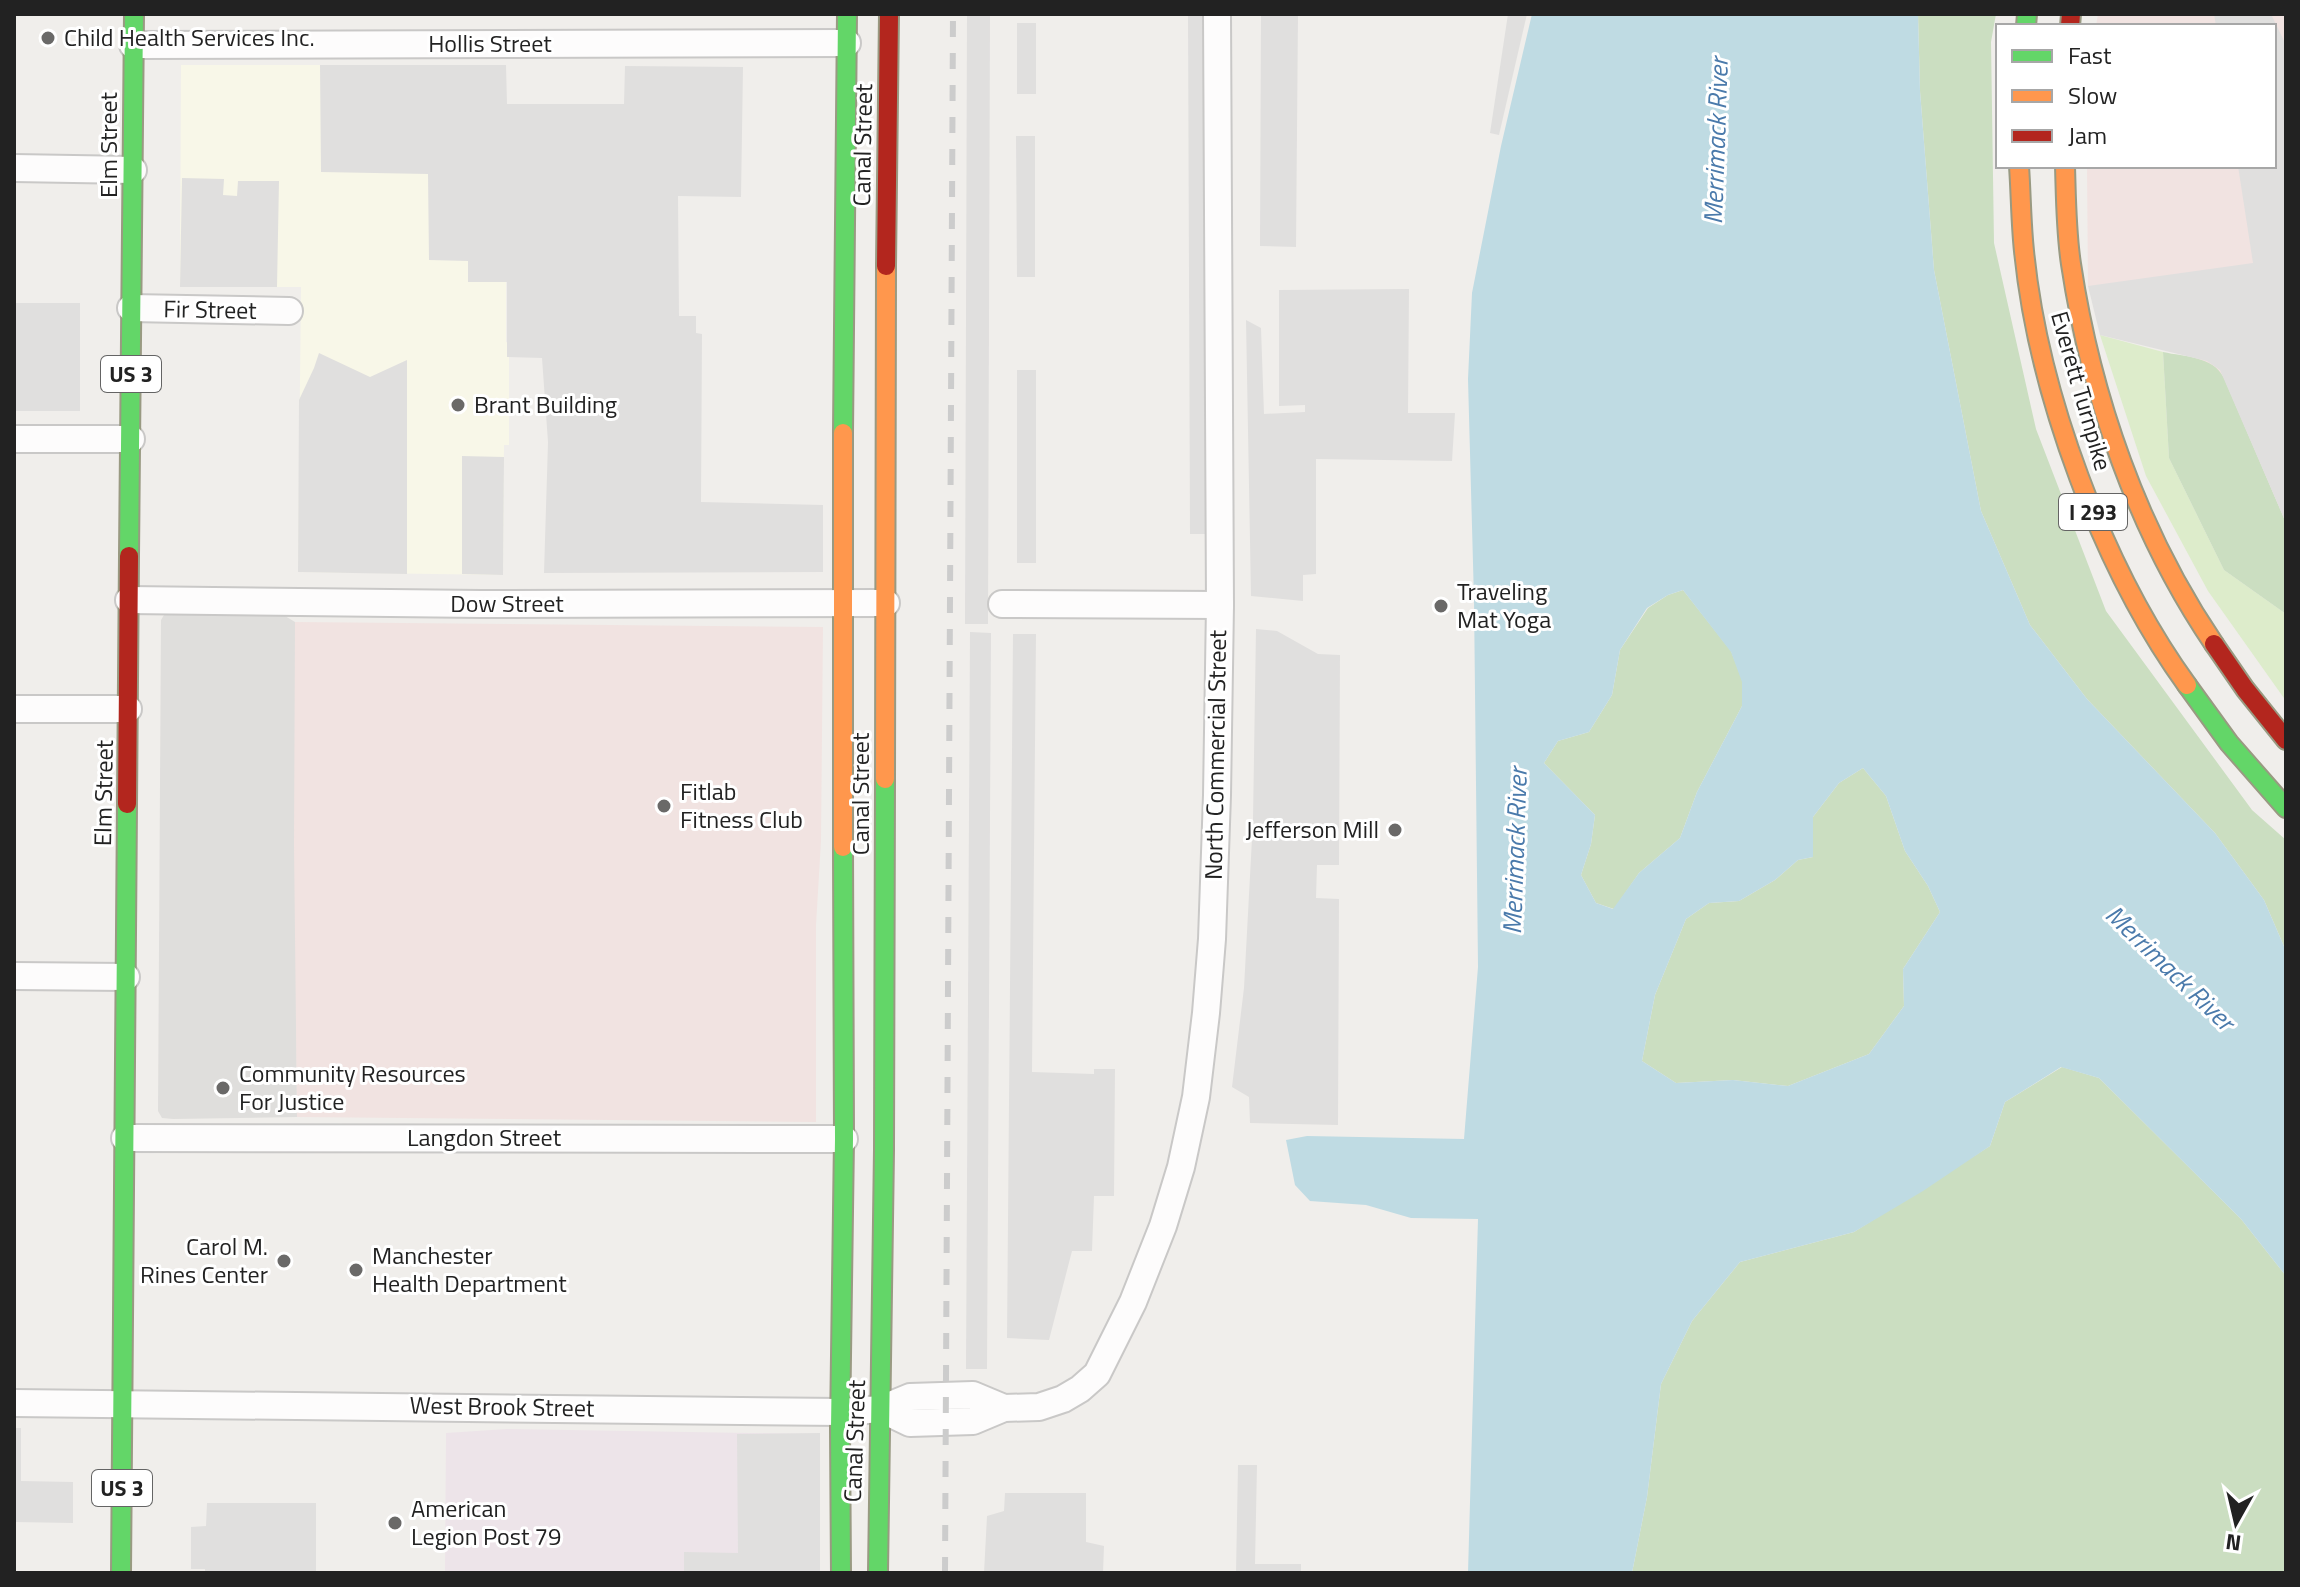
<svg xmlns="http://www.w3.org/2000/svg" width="2300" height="1587" font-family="'Titillium Web',sans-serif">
<rect width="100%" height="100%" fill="#f0eeeb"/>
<path fill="#dfdedc" d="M177 611 280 613 295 622 297 1117 173 1119 162 1118 158 1111 161 620 164 615Z"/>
<g fill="#f1e3e1">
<path d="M2098 14H2286V523L2224 378 2088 286 2087 166H2274V26H2096Z"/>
<path d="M295 622 823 627 821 841 816 925V1122L297 1117 294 845Z"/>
</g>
<path fill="#ede4e9" d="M507 1429 818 1434 817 1573H445L446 1433Z"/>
<path fill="#f8f7e8" d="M181 65H506V342L509 343V445H504L503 575 298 572 301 287H180Z"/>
<path fill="#ddeccb" d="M2100 335 2163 352 2169 458 2224 570 2286 614V701L2208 591 2146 476Z"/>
<g fill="#cbdec1">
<path d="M1918 14H1996L1991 42 1994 243 2036 429 2106 611 2252 810 2286 840V951L2264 900 2215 833 2087 699 2030 625 1981 511 1934 270 1920 91Z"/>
<path d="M2163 352C2185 357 2213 356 2224 378L2286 523V614L2224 570 2169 458Z"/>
<path d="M1683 590 1731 651 1743 682 1742 706 1697 792 1680 838 1639 873 1614 909 1596 903 1581 875 1591 844 1595 815 1544 763 1558 741 1589 732 1612 695 1620 650 1648 608 1668 595Z"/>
<path d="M1863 768 1886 796 1905 851 1928 886 1940 912 1903 969 1904 1006 1869 1054 1788 1086 1733 1080 1676 1083 1642 1061 1655 995 1686 919 1709 903 1739 901 1775 880 1798 860 1813 857V817L1839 783Z"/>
<path d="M2062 1067 2099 1078 2241 1219 2286 1276V1573H1632L1647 1497 1661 1384 1692 1321 1740 1262 1854 1232 1990 1146 2005 1102Z"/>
</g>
<g fill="#e0dfde">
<path d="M967 14H990L988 624H965Z"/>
<path d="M1188 14H1206L1208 534H1190Z"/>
<path d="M1261 14H1298L1296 247 1260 246Z"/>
<path d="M1508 14H1527L1499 135 1490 133Z"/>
<path d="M2214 14H2271L2286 45V523L2220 370 2207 361 2100 335 2088 286 2253 263 2238 166H2274V26H2216Z"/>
<rect x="1017" y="23" width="19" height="71"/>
<path d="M320 65H506L507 104H624L625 66 743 67 741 197 678 196 679 316H696V333L702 334 701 502 823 505V572L544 573 548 442 542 358 507 357V282H468V261L429 260 428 174 321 172Z"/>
<path d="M1016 136H1035V277H1017Z"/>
<path d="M182 178 224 179 223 195 237 196 238 181H279L277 287H180Z"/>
<path d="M1409 289 1408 413H1455L1452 461 1316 459V574L1303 575V601L1251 596 1246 320 1261 328 1264 414 1305 412V405L1279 406V290Z"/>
<rect x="14" y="303" width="66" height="108"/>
<path d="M319 353 370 377 407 360V574L298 572 299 400 314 368Z"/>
<rect x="1017" y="370" width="19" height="193"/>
<path d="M462 456 504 457 503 575 462 574Z"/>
<path d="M1256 629 1277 631 1318 654 1340 655 1339 865H1317L1316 898 1339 899 1338 1125 1250 1123 1249 1097 1232 1087 1244 988 1253 820Z"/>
<path d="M970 632 991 633 987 1369H966Z"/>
<path d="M1013 634H1036L1032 1072 1094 1074V1069H1115L1114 1196H1094L1092 1251H1072L1049 1340 1007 1338Z"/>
<path d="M14 1428H21V1481L73 1482V1523L14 1522Z"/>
<path d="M820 1433V1573H684V1552L738 1553 737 1434Z"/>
<path d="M1238 1465H1257L1255 1564H1301V1573H1236Z"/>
<path d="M1005 1493H1086V1542L1104 1546 1103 1573H984L987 1516 1004 1511Z"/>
<path d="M207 1503H316V1573H205V1569H191V1527L206 1526Z"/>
</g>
<path fill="#bfdbe3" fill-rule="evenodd" d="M1532 14H1918L1920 91 1934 270 1981 511 2030 625 2087 699 2215 833 2264 900 2286 951V1276L2241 1219 2099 1078 2061 1067 2005 1102 1990 1146 1923 1191 1854 1232 1740 1262 1692 1321 1661 1384 1647 1497 1632 1573H1468L1478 1219 1411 1218 1366 1205 1310 1201 1295 1185 1286 1140 1307 1136 1464 1139 1478 967 1474 600 1468 379 1472 293 1501 146ZM1683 590 1731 652 1742 682V706L1697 792 1680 838 1639 873 1613 909 1596 903 1581 875 1591 844 1595 815 1544 763 1558 741 1589 732 1612 695 1620 650 1647 608 1668 595ZM1863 768 1886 796 1905 851 1928 886 1940 912 1903 969 1904 1006 1869 1054 1788 1086 1733 1080 1676 1083 1642 1061 1655 995 1686 919 1709 903 1739 901 1775 880 1798 860 1813 857V817L1839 783Z"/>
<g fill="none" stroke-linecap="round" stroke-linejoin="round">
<defs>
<g id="street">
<path d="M133 45 847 43"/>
<path d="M14 168 133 170"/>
<path d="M131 308 289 311"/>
<path d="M14 439H131"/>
<path d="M129 600 481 604 886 603"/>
<path d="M1002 604 1220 605"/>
<path d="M14 709H128"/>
<path d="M14 976 126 977"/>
<path d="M125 1138 844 1139"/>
<path d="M14 1403 841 1412 881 1409 910 1397 973 1395 1004 1408"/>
<path d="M881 1409 910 1423 973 1421 1004 1408 1039 1407 1063 1399 1080 1389 1097 1374 1133 1302 1163 1226 1181 1167 1196 1097 1206 1013 1212 939 1217 795 1220 605 1217 14"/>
</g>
<g id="fast">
<path d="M2026 26 2027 14"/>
<path d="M843 433 847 14"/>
<path d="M129 556 134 14"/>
<path d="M2187 685 2229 743 2286 808"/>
<path d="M121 1573 127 804"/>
<path d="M841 1573 840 1428 844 1139 843 847"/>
<path d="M878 1573 884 1150 885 779"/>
</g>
<g id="slow">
<path d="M2019 166C2021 194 2021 223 2024 251 2038 393 2103 569 2187 685"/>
<path d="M2065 166C2066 198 2066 231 2071 264 2091 397 2138 532 2214 644"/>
<path d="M885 779 886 266"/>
<path d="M843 847V433"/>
</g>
<g id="jam">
<path d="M2070 26 2071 14"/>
<path d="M886 266 889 14"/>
<path d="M2214 644 2245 689 2286 740"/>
<path d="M127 804 129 556"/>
</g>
</defs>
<use href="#street" stroke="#c9c8c7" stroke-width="30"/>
<use href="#fast" stroke="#999a82" stroke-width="22"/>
<use href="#slow" stroke="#999a82" stroke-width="22"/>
<use href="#jam" stroke="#999a82" stroke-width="22"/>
<use href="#street" stroke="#fdfcfc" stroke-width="26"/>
<use href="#fast" stroke="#63d668" stroke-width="18"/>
<use href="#slow" stroke="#ff974d" stroke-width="18"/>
<use href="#jam" stroke="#b3261e" stroke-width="18"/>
<path stroke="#ccc" stroke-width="6" stroke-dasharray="16 16" stroke-linecap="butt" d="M945 1573 953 14"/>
</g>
<g fill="#6a6968" stroke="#fff" stroke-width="3">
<circle cx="48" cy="38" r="8"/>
<circle cx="458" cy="405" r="8"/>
<circle cx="1441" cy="606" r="8"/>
<circle cx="664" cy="806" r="8"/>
<circle cx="1395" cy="830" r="8"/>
<circle cx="223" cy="1088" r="8"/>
<circle cx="284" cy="1261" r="8"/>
<circle cx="356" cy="1270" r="8"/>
<circle cx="395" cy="1523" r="8"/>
</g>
<g text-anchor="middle" stroke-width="6" stroke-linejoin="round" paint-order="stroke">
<g fill="#fff" stroke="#646464" stroke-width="2">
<rect x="101" y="356" width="60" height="36" rx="6"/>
<rect x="2059" y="494" width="68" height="36" rx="6"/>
<rect x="92" y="1470" width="60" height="36" rx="6"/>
</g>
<g font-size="22" font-weight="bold" fill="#222">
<text x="131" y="382">US 3</text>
<text x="2093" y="520">I 293</text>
<text x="122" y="1496">US 3</text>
</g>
<g font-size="24" fill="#222" stroke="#fff" text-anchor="start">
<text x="64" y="46">Child Health Services Inc.</text>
<text x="474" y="413">Brant Building</text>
<text x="1457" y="600">Traveling<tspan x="1457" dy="28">Mat Yoga</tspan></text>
<text x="680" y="800">Fitlab<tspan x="680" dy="28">Fitness Club</tspan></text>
<text x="1379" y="838" text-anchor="end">Jefferson Mill</text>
<text x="239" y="1082">Community Resources<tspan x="239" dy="28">For Justice</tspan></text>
<text x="268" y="1255" text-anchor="end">Carol M.<tspan x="268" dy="28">Rines Center</tspan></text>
<text x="372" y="1264">Manchester<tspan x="372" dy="28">Health Department</tspan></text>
<text x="411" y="1517">American<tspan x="411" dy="28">Legion Post 79</tspan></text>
</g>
<g font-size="24" fill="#222" stroke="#fff">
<text x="490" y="52">Hollis Street</text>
<text transform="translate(109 145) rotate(-90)" y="8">Elm Street</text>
<text transform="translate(863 145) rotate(-89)" y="8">Canal Street</text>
<text transform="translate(210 310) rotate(1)" y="8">Fir Street</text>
<text transform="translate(2081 391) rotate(74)" y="8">Everett Turnpike</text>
<text x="507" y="612">Dow Street</text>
<text transform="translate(1216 755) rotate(-89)" y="8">North Commercial Street</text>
<text transform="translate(104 793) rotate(-89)" y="8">Elm Street</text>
<text transform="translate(861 794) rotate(-90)" y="8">Canal Street</text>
<text x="484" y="1146">Langdon Street</text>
<text transform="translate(502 1407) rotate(1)" y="8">West Brook Street</text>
<text transform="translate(855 1441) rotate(-88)" y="8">Canal Street</text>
</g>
<g font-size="26" font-style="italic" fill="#4a7aab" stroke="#fff">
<text transform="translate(1716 141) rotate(-88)" y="9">Merrimack River</text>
<text transform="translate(1515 851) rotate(-88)" y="9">Merrimack River</text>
<text transform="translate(2170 968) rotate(44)" y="9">Merrimack River</text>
</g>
</g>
<rect width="2300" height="1587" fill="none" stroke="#222222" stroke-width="32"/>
<rect x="1996" y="24" width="280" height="144" fill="#ffffff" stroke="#a7a7a7" stroke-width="2"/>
<rect x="2012" y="50" width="40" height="12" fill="#63d668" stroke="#a7a7a7" stroke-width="2"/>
<text x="2068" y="64" font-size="24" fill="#222222">Fast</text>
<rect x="2012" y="90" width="40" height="12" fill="#ff974d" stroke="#a7a7a7" stroke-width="2"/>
<text x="2068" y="104" font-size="24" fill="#222222">Slow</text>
<rect x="2012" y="130" width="40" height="12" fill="#b3261e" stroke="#a7a7a7" stroke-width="2"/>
<text x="2068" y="144" font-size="24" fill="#222222">Jam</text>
<g transform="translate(2236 1523) rotate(188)" stroke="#ffffff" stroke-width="6" paint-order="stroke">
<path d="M0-6L14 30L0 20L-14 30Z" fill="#222222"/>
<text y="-12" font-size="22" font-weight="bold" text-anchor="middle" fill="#222222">N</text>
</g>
</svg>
